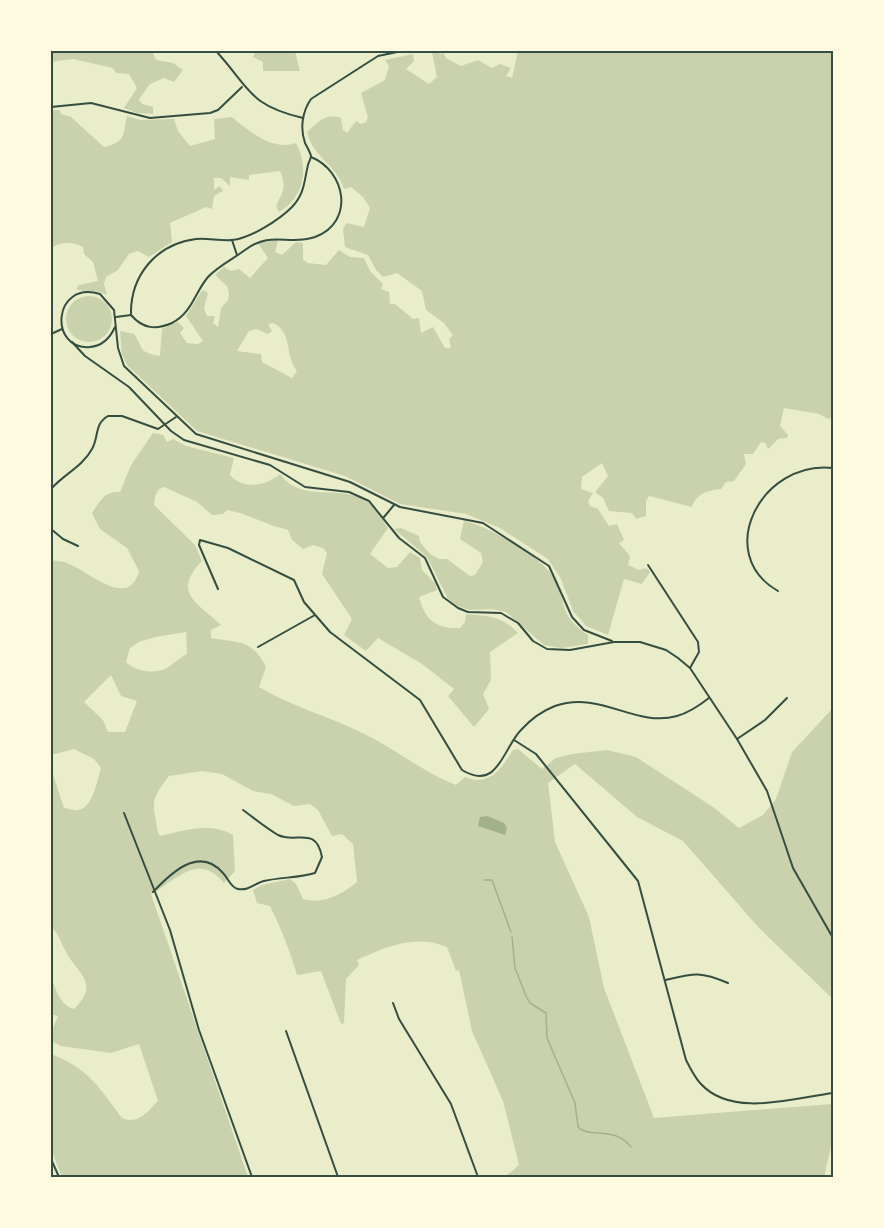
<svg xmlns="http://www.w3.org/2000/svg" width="884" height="1228" font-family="Roboto,sans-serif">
<rect width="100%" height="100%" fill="#e9edc9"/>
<g fill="#cad2ad" fill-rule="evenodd">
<path d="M51 51H152L156 60 173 63 183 70 174 82 164 78 150 84 139 99 142 104 153 107V114L137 113 124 108 137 88 129 74 116 73 113 68 73 59 51 62Z"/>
<path d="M256 51H295L300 71H263V62L253 57Z"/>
<path d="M435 51 440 54 444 53 446 58 461 66 478 60 492 68 500 64 511 68 506 76 512 78 518 51H833V417L828 419 819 414 784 408 780 426 788 435 787 438 778 439 768 449 765 443 761 442 753 454H744L746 464 734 481 726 482 721 489C708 490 696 494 692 507L649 496 646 501V516L636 519 632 513 609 511 603 498 595 492 608 476 602 463 582 477 581 489 593 493 588 501 590 506 598 509 609 526 617 524 624 540 619 543 630 556 628 565 639 570 646 568 650 572 642 584 624 579 608 635 586 626 573 611 561 579 548 559 500 528 466 514 400 504 345 476 197 431 127 365 122 355 120 331 134 334C144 348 137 352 160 356L162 329 178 322 184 328 180 333 187 343 198 344 203 341 186 316 201 292 203 290 208 293 204 308 207 316H215L213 323 218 327 221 308 228 300 229 294 227 286 215 275 224 267 231 271 239 269 250 278 268 258 258 243 278 240 275 252 282 255 296 242 303 243V259L307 263 326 265 339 250 350 257 364 258 370 271 383 284 381 289 389 292 390 304H395L413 319 419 318 421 333 433 327 445 348H451L449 339 453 335 444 323 426 310 422 291 397 273 383 277 376 270 368 255 345 247 343 230 346 223 364 227 370 208 363 197 351 187 344 189C336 164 314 159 307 132 318 122 325 113 341 118L343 130 347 133 356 121 361 124 366 122 368 117 361 93 385 80 389 66 385 60 413 54 414 61 406 69 429 84 437 77 432 52ZM273 323C293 332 284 354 297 371L292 378 262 362 261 354 237 351 249 331 256 329 268 334 272 331 268 324Z"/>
<path d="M51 110H60L61 114 71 117 104 147C127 141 122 136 127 116L140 120 174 119 178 131 190 146 215 139 214 119 232 117C250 132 272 151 296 143 309 167 305 197 279 212L276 206C283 191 287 188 280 171L249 175V180L230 177V186L221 178H214V190L220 186 223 191 214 196 212 209 206 207 170 223 172 242 149 257 138 251 129 254 118 270 106 277 104 284 107 295C97 289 85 293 76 289L79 285 98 281 93 262 84 254 83 247C72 241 61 242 51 248Z"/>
<circle cx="89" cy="319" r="23"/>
<path d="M153 433 163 435 167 442 173 439 186 446 234 458 230 475C243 490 266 486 280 474 303 505 339 482 367 502 377 509 382 519 388 528L370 554 388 568 397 567 410 552 420 558 422 570 435 583 437 590 419 597C425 620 436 629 460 628L465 622 466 614C489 616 502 616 518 633L490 652 491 680 483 694 489 709 474 727 448 696 454 689 422 664 378 638 366 651 344 635 352 619 322 574 327 553 323 548 313 545 303 549 292 540 288 530C266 525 249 514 227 510L223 514 212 515 197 502 164 487 159 489 155 496 154 505 195 545 202 561C171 593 198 603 221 625L211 630V638C239 643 252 639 266 667L259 687C291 706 325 715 358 731 392 746 420 771 456 785L465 777C490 787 501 769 513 750L518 749 542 769 556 758 572 754 607 750 636 757 713 807 739 828 763 815 776 799 792 752 833 708V999L759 928 683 841 637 817 575 764 548 783 555 842 589 917 604 988 654 1118 832 1104 833 1138 824 1177H505L519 1165 503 1101 472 1031 459 970 456 971 447 947C415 934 386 947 357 960L359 965 346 979 344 1023 341 1024 321 971 297 975C290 951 281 928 270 906L257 903 253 890 262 885 290 879 296 884 303 899C322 905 343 894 357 882L353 844 342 834 332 836 318 810 310 804 294 806 271 794 253 791 222 774 202 771 169 776C149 802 153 802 158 833L161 836C185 830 210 822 233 835L235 871 224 883C198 851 176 881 151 894L248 1177H62L51 1149V1054C89 1069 98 1086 122 1118 138 1125 147 1112 158 1101L139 1044 111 1053 61 1046 51 1041V1033L58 1016 51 1014V978C57 991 60 1005 74 1009 101 983 77 973 66 952 61 943 59 934 51 927V768L64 808C68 808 73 811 78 810 93 808 97 781 101 768L94 759 74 749 51 755V560C57 561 64 561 69 564 87 570 129 611 139 571L127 548 100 529 92 513C100 501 104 491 120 492L131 465ZM186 632 187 654C180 657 174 664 167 668 155 674 136 672 126 662L130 648 139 642 155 637ZM111 675 121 696 137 701 125 732H108L103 720 84 702Z"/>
<path d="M464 521C488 526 541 556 553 577 568 603 557 614 588 635V644L561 648 544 645 506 612 492 609 470 610 457 606 448 599 427 557 394 529 401 528 419 536 420 542 430 554 439 559H447L470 576 475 575 483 562 481 553 460 539Z"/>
</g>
<path fill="#a3b18a" d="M487 816 504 823 507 828 505 835 478 826 480 817Z"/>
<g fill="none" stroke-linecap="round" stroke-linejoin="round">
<g stroke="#a3b18a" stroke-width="1.5">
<path d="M484 880H492L511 932"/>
<path d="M512 937 515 968 526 996 530 1003 546 1013 547 1038 575 1103 578 1127C590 1139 614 1125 631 1147"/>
</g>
<g stroke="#344e41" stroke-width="2">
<path d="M216 51C250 88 248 105 303 118"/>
<path d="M51 107 91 103 150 118 210 113 218 110 242 87"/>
<path d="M311 157C346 171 355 222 315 237 288 246 272 230 245 250 233 259 218 266 208 277 195 292 192 313 172 323 156 330 143 329 131 315 130 276 156 244 196 239 208 238 220 241 232 240 251 238 279 220 292 207 305 193 304 181 308 165 309 161 311 159 311 156 310 152 307 147 305 143 300 129 302 112 311 99L378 56 402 51"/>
<path d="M232 240 237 255"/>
<path d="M116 317 131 315"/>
<path d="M115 327C110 338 103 346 90 347 49 351 52 280 100 294L114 310 118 348 124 366 196 434 350 482 400 507 483 523 549 566 572 617 584 630 612 641"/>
<path d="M51 334 62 329"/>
<path d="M72 342 85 356 129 387 171 431 184 440 270 465 305 487 349 492 369 501 399 538 425 558 443 597 458 608 468 612 501 613 518 623 533 641 547 649 570 650 614 642H640L666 650 678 658 690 668 737 739 767 791 793 868 833 938"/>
<path d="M51 489C63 475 83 466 92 449 99 437 94 424 108 416H122L158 429 176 417"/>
<path d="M384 517 394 505"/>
<path d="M51 529 63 539 78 546"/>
<path d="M648 565 698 642 699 652 690 668"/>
<path d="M218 589 199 545 200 540 228 548 294 580 304 602 330 632 420 700 462 770C498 792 503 748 521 730 530 720 542 711 555 706 601 690 635 728 677 716 688 713 700 705 709 698"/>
<path d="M778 591C713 554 761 460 833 468"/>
<path d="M258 647 315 615"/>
<path d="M737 739 765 720 787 698"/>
<path d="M514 740 536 754 638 881 686 1060C690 1068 695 1078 701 1084 732 1118 794 1098 833 1093"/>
<path d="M124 813 170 930 199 1030 252 1177"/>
<path d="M153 892C170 874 199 845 223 873 228 878 231 888 238 889 249 891 255 883 264 881 281 877 299 878 315 873L322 857C316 825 296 844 278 835 266 828 254 818 243 810"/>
<path d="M665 980C694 973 701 971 728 983"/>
<path d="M393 1003 399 1019 451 1104 478 1177"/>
<path d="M286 1031 338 1177"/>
<path d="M51 1159 59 1177"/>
</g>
</g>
<rect width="884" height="1228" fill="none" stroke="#fefae0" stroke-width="105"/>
<rect x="52" y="52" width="780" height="1124" fill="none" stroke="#344e41" stroke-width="2"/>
</svg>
